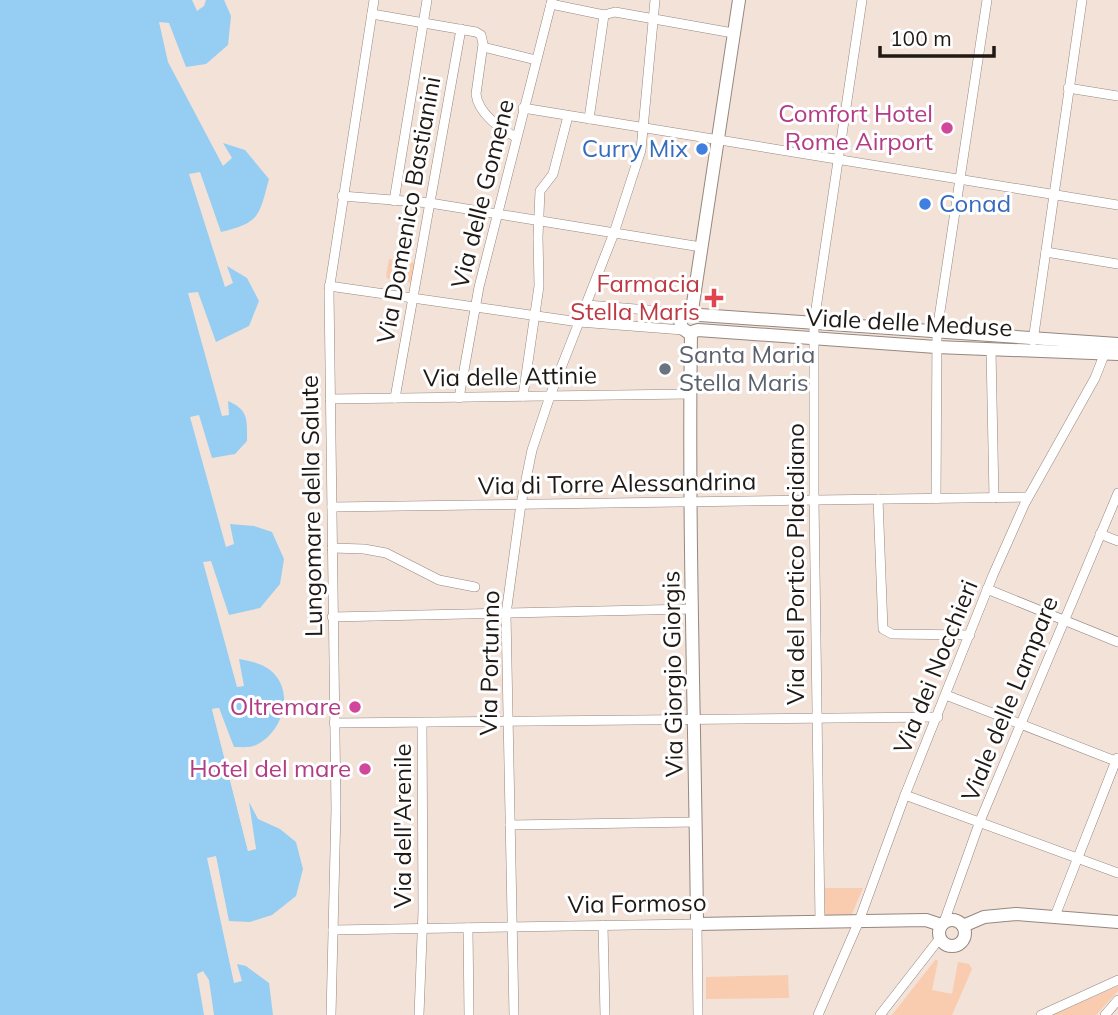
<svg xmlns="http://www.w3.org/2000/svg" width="1118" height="1015" font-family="Mulish,sans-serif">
<rect width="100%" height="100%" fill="#f2e2d8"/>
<g fill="#f9cbaf">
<path d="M389 259 416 263 412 283 388 279 386 276Z"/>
<path d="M825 888H863L851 916H825Z"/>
<path d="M936 959 938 961 932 990 952 994 958 962 969 964 972 969 952 1015H892Z"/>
<path d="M788 975 789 998 706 999V977Z"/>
<path d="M1118 986V991L1096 1015H1052Z"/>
</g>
<path fill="#95cef2" d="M0 0H192L197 11 204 6 206 0H224L231 16 228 45 206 64 186 67 169 23 159 22 168 62 223 166 232 158 223 143 245 150 269 179C259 216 260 223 221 232L200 172 189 174 225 287 233 283 227 266 247 278 259 301 249 326 216 342 198 292 188 293 222 416 229 415 228 401C249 410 247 420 247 441L235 454 212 458 199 415 190 417 226 547 234 544 230 524 254 526 272 532 284 559 280 584 260 608 229 615 211 561 203 562 237 687 244 686 239 659C250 661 261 663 270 670 296 691 283 732 256 745 251 748 241 747 234 747L219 708 212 709 248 851 256 849 249 802 258 819 280 829 296 842 303 869 296 896 272 915 250 922 229 921 216 856 207 858 234 983 242 981 237 964 246 966 269 983 273 1015H214L209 980 203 971 197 974 204 1015H0Z"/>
<path fill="#f2e2d8" d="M219 708 227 738 216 712 251 847 247 814 256 849 248 851 212 709Z"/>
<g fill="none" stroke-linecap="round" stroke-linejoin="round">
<defs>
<g id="street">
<path d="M551 4 604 15"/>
<path d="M372 14 476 32 481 35 483 44 476 94C478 113 500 129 516 137"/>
<path d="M483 47 536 60"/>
<path d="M1068 88 1118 96"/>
<path d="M523 108 1118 205"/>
<path d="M589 119 604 15 615 12 733 33"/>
<path d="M342 196 430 203 701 247"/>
<path d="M394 201 427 0"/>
<path d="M1046 252 1118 264"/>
<path d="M329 286 579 322 683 330"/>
<path d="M587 305 684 313"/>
<path d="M1033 341 1082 0"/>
<path d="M991 350 994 498"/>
<path d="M523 396 539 286 538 237 540 191 553 174 567 120"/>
<path d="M395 398 461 29"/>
<path d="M459 398 479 287 552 0"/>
<path d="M330 399 690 394"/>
<path d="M878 499 883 629 892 634 970 635"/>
<path d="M936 499 937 331 987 0"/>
<path d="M332 507 1028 497"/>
<path d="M1100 534 1118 541"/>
<path d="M332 548 364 549 386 553 439 580 475 587"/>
<path d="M987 589 1118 642"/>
<path d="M332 617 692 609"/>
<path d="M946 695 1118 762"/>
<path d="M334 723 938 717"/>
<path d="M905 795 1118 873"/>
<path d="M510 825 696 822"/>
<path d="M1055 916 1117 758"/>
<path d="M820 921 814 500V322L862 0"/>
<path d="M944 922 980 821 1118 493"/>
<path d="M603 925 605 1015"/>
<path d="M468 928 469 1015"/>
<path d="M333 930 697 924 698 1015"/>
<path d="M331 1015 336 809 329 291 374 0"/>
<path d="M419 1015 423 911 422 723"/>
<path d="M514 1015 506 614 521 504 532 450 550 396 614 233 641 150 655 0"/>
<path d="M818 1015 859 921 905 795 993 575 1025 503 1095 378 1106 350"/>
<path d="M880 1015 940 938"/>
<path d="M1041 1015 1118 980"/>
<path d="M1105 1015 1118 1000"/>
</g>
<g id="secondary">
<path d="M692 310 684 313 680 321 682 328 689 333 698 330 936 347 1118 354"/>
<path d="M692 310 739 0"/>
<path d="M700 315 1118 344"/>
<path d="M691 333C688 530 695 727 697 924L926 920 941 925"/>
<circle cx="952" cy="933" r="13"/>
<path d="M963 926 984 917 1016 914 1118 922"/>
</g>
</defs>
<use href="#street" stroke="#96877f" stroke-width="10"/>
<use href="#secondary" stroke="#96877f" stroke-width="14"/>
<use href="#street" stroke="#fff" stroke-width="9"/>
<use href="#secondary" stroke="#fff" stroke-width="12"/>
</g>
<g fill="#d1479c" stroke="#fff" stroke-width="2.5">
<circle cx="947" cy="128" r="7"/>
<circle cx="355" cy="707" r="7"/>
<circle cx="365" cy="769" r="7"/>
</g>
<g fill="#3f7fe0" stroke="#fff" stroke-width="2.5">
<circle cx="702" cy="149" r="7"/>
<circle cx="925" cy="204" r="7"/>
</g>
<path fill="#e0444e" stroke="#fff" stroke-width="2.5" d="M710.5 287.5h7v7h7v7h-7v7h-7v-7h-7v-7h7z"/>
<circle fill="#6b7280" stroke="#fff" stroke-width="2.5" cx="665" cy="369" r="7"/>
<g text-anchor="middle" stroke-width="6" stroke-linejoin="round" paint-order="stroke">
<g font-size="24" fill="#b23c85" stroke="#fff" text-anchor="end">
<text x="933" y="122">Comfort Hotel<tspan x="933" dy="28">Rome Airport</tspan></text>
<text x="341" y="715">Oltremare</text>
<text x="351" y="777">Hotel del mare</text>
</g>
<g font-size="24" fill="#366cbe" stroke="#fff" text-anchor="end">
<text x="688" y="157">Curry Mix</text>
<text x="939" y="212" text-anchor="start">Conad</text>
</g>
<g font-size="24" fill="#1f1916" stroke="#fff">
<text transform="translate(483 194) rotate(-76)" y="8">Via delle Gomene</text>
<text transform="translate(409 210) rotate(-80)" y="8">Via Domenico Bastianini</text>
<text transform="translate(909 323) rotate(3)" y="8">Viale delle Meduse</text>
<text transform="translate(510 377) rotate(-1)" y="8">Via delle Attinie</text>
<text transform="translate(617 484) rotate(-1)" y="8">Via di Torre Alessandrina</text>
<text transform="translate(312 506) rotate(-91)" y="8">Lungomare della Salute</text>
<text transform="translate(796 564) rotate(-90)" y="8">Via del Portico Placidiano</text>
<text transform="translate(490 663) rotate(-89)" y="8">Via Portunno</text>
<text transform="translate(936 667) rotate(-68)" y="8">Via dei Nocchieri</text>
<text transform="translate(673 674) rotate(-91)" y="8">Via Giorgio Giorgis</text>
<text transform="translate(1010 699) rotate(-68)" y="8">Viale delle Lampare</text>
<text transform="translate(403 826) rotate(-90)" y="8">Via dell'Arenile</text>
<text transform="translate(637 904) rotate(-1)" y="8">Via Formoso</text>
</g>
<g font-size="24" fill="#be3a42" stroke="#fff" text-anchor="end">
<text x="700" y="292">Farmacia<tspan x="700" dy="28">Stella Maris</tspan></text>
</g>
<g font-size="24" fill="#5b616d" stroke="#fff" text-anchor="start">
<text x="679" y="363">Santa Maria<tspan x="679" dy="28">Stella Maris</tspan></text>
</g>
</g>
<path d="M880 46v10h114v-10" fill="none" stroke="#1f1916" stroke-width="3.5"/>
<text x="890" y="46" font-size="21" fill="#1f1916" stroke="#ffffff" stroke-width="5" paint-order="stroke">100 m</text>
</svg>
